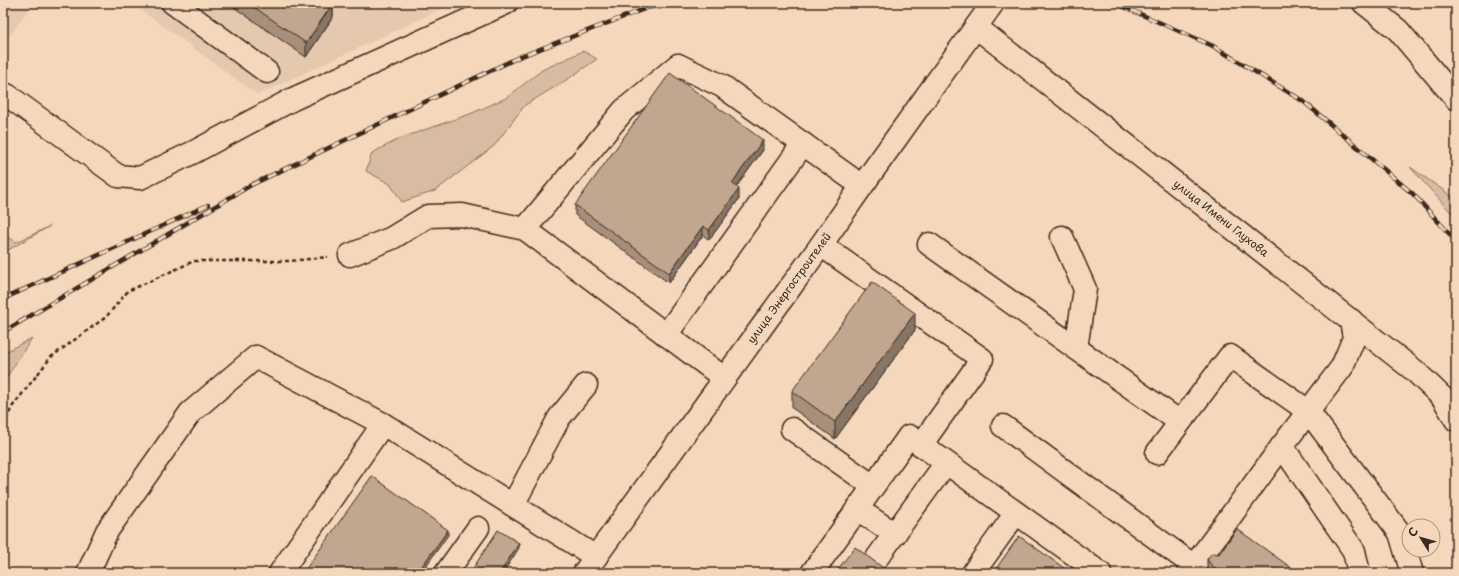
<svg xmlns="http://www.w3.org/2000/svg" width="1459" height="576" font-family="'Playpen Sans',sans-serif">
<rect width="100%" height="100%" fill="#f5d8bb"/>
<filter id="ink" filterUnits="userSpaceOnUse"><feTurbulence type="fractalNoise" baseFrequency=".025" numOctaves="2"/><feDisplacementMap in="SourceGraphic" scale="8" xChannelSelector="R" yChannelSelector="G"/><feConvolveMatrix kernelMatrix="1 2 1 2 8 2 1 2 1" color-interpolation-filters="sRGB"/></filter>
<g filter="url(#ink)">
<g fill="#e5c9ae">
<path d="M3 3H33L3 45Z"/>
<path d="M131 3H454L258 95Z"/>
</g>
<g fill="#d7bca2" stroke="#897360">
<path d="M583 51 597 59 565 81 525 105 494 146 435 191 402 202 390 184 366 171 372 153 401 138 470 114 506 98 542 70Z"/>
<path d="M1410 167 1456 199V218Z"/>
<path d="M50 226 3 253V235L17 242Z"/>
<path d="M32 338 3 383V353Z"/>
</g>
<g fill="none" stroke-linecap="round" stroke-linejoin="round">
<defs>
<g id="minor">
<path d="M173 3 267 72"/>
<path d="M1364 3 1398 30 1456 99"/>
<path d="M976 27 1415 371 1443 398 1456 420"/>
<path d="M7 95 118 176 140 178 194 152 293 99 506 3"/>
<path d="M525 229 624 110 678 65 722 86 862 186"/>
<path d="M1062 237 1085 289 1076 348"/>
<path d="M929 244 1180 422"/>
<path d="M821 245 982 359 921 445"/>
<path d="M350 255 392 238 428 216 462 215 525 229 724 378"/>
<path d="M666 335 803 144"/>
<path d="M1003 426 1194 566"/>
<path d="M792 429 873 486"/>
<path d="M1282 446 1354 551 1359 573"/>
<path d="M1157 453 1230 356 1308 411 1400 533 1412 573"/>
<path d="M513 505 559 418 586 385"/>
<path d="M857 509 895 534"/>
<path d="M877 558 946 463"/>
<path d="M88 573 107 531 190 413 256 357 383 424 596 557"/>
<path d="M280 573 383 424"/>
<path d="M446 573 478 528"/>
<path d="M812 573 909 436 1100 573"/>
<path d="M973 573 1016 513"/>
<path d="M1189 573 1282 446 1342 367 1354 338 1351 320"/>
</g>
<path id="major" d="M584 573 821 245 862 186 993 3"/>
</defs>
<use href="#minor" stroke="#3b2a1e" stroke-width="25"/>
<use href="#major" stroke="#3b2a1e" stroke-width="25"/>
<path stroke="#3b2a1e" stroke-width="2.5" stroke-dasharray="4 3" stroke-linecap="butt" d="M3 426 12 407 51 357 106 317 128 291 194 261H290L328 257"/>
<use href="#minor" stroke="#f5d8bb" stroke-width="22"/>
<use href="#major" stroke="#f5d8bb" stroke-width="22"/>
<defs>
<g id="rail">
<path d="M1115 3 1213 46 1303 101 1413 194 1456 241"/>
<path d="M3 299 208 205"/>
<path d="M3 332 251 185 519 57 647 8 669 3"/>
</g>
</defs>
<use href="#rail" stroke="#3b2a1e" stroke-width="4.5"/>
<use href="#rail" stroke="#f5d8bb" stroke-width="3" stroke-dasharray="9" stroke-linecap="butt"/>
</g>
<g fill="#a6907c" stroke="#3b2a1e">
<path d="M232 3H333V17L306 57 232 6Z"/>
<path d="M763 150 736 187 739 199 709 240 703 235 669 283 575 215V205Z"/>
<path d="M915 330 835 439 792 408V391Z"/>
<path d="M1207 559 1293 573H1210L1207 569Z"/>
</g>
<g fill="#877565" stroke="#3b2a1e">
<path d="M333 3V17L306 57V43Z"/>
<path d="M763 140V150L732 193V183Z"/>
<path d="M739 189V199L709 240V230Z"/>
<path d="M703 226V235L669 283V273Z"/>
<path d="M915 313V330L835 439V422Z"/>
<path d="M448 530V535L421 573H417Z"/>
<path d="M519 543V548L503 573H500Z"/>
</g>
<g fill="#c1a790" stroke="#3b2a1e">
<path d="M248 3H333L306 43Z"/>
<path d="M670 73 763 140 732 183 739 189 709 230 703 226 669 273 575 205Z"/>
<path d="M872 282 915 313 835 422 792 391Z"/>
<path d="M372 476 448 530 417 573H303Z"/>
<path d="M1237 529 1293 569 1290 573H1222L1211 565 1207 559 1212 553 1219 554Z"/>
<path d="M498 530 519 543 500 573H470Z"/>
<path d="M1019 536 1071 573H993Z"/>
<path d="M855 547 890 573H835Z"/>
</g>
</g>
<g text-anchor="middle" stroke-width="3" stroke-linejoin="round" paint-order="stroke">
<g font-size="11" fill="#3b2a1e" stroke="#f5d8bb">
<text transform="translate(1221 218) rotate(38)" y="4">улица Имени Глухова</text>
<text transform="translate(789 288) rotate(-54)" y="4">улица Энергостроителей</text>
</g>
</g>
<rect width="1459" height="576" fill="none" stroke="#f5d8bb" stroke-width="16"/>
<rect x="8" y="8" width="1443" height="560" fill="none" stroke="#3b2a1e" stroke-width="1.5" filter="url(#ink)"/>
<g transform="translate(1421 538) rotate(307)"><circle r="19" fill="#f5d8bb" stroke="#ab927c"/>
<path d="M0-3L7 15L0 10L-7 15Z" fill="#3b2a1e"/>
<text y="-6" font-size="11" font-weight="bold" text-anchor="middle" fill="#3b2a1e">С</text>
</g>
</svg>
